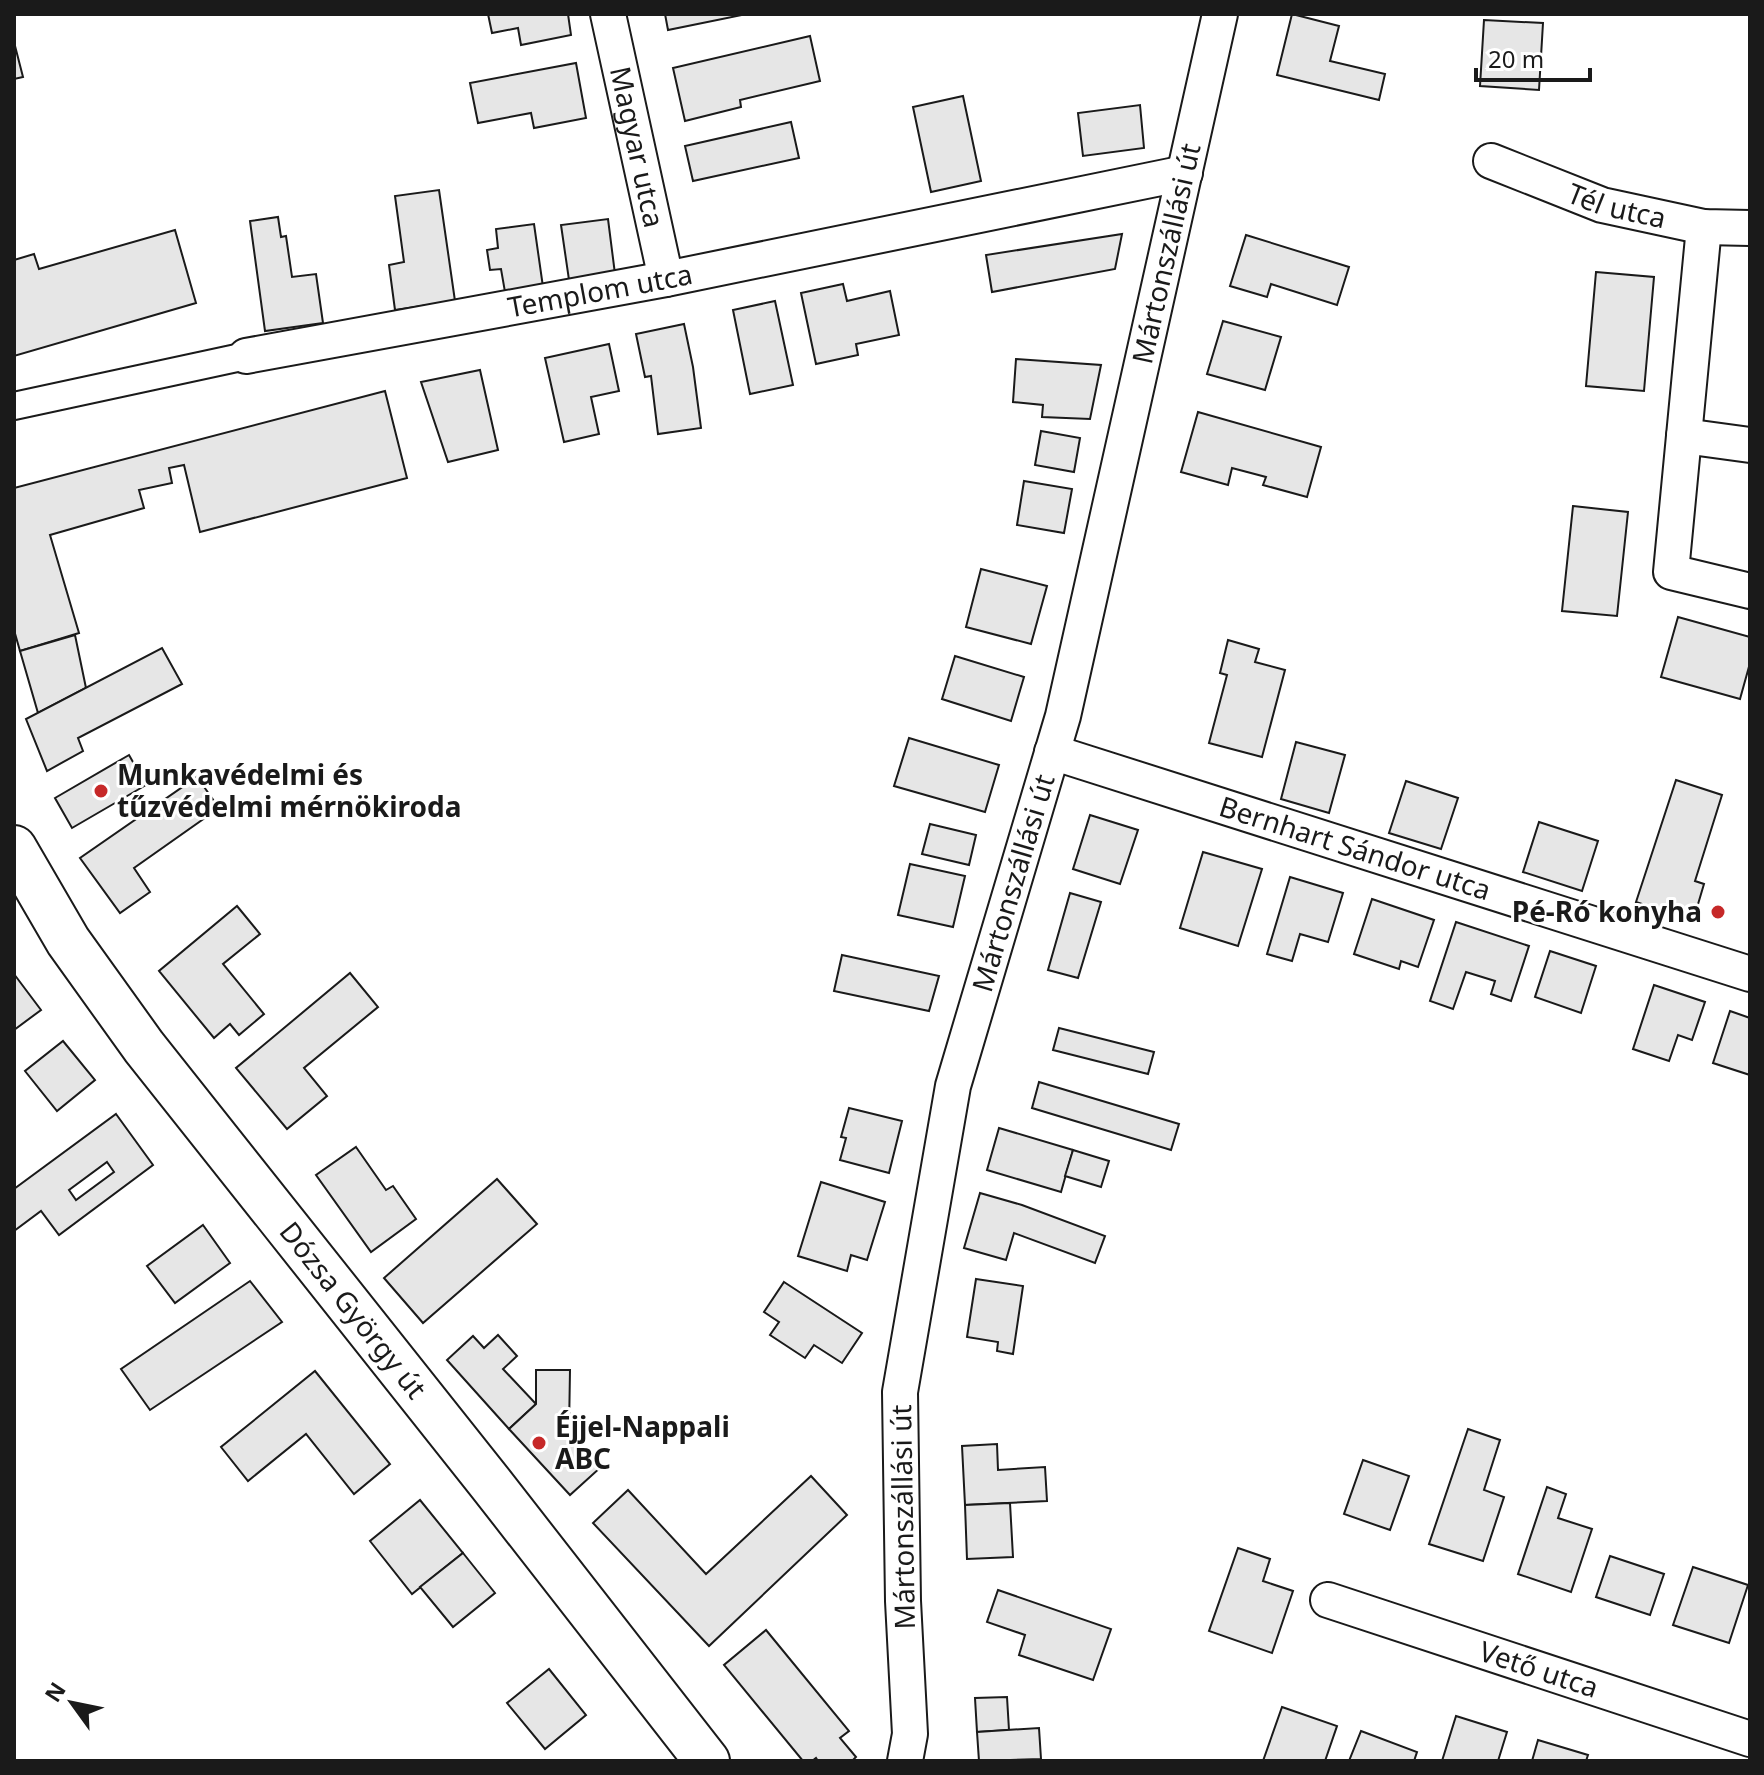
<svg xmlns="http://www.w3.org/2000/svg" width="1764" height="1775" font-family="'Noto Sans',sans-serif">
<rect width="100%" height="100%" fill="#fff"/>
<g fill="#e6e6e6" stroke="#1a1a1a" stroke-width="2" fill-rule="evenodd">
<path d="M488 14H568L571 35 521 45 518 28 492 33Z"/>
<path d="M665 14H742V15L668 30Z"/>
<path d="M1292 14 1339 26 1330 61 1385 74 1379 100 1277 75Z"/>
<path d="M1484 20 1543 23 1539 90 1480 86Z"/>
<path d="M810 36 820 81 740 100 741 107 685 121 673 68Z"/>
<path d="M14 42 23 77 14 79Z"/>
<path d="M576 63 586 118 534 128 531 113 478 123 470 83Z"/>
<path d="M963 96 981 181 931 192 913 107Z"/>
<path d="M1140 105 1144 148 1083 156 1078 113Z"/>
<path d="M791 122 799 158 693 181 685 146Z"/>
<path d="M439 190 455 301 395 310 389 265 404 262 395 196Z"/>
<path d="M278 217 281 237 286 236 292 277 316 274 323 323 265 331 250 221Z"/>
<path d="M608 219 615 274 569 280 561 225Z"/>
<path d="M534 224 543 287 505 292 501 269 490 270 487 250 498 248 496 229Z"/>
<path d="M175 230 196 303 14 356V260L34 254 39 269Z"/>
<path d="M1122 234 1115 269 992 292 986 255Z"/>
<path d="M1246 235 1349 267 1337 305 1271 284 1267 297 1230 286Z"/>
<path d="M1596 272 1654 277 1644 391 1586 386Z"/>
<path d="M843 284 847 301 890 291 899 335 856 344 858 355 816 364 801 293Z"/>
<path d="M775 301 793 385 750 394 733 310Z"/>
<path d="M1223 321 1281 337 1265 390 1207 374Z"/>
<path d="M684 324 693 367 701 428 658 434 651 376 645 377 636 334Z"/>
<path d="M609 344 619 391 591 397 599 434 564 442 545 358Z"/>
<path d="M1016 359 1101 365 1090 419 1042 417 1043 405 1013 402Z"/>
<path d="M480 370 498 450 448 462 421 382Z"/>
<path d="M385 391 407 478 200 532 184 465 169 468 172 483 139 490 144 508 50 535 79 633 20 651 14 630V488Z"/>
<path d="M1198 412 1321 447 1307 497 1263 485 1266 477 1232 468 1228 485 1181 472Z"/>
<path d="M1041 431 1080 438 1074 472 1035 465Z"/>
<path d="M1024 481 1072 489 1064 533 1017 525Z"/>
<path d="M1573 506 1628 512 1617 616 1562 611Z"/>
<path d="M981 569 1047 586 1031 644 966 627Z"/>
<path d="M1678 617 1750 637V663L1740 699 1661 677Z"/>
<path d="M75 635 86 688 38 713 20 651Z"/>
<path d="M1228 640 1259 649 1255 662 1285 670 1262 757 1209 743 1227 675 1220 673Z"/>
<path d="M162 648 182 684 78 738 83 751 47 771 26 719Z"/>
<path d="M955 656 1024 677 1011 721 942 699Z"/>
<path d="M909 738 999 765 985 812 894 786Z"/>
<path d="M1296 742 1345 755 1329 813 1281 799Z"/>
<path d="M129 755 146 785 72 828 55 798Z"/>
<path d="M197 777 219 808 134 868 150 892 120 913 80 858Z"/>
<path d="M1676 780 1722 795 1695 881 1704 884 1693 921 1636 902Z"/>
<path d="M1406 781 1458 798 1441 849 1389 833Z"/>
<path d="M1090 815 1138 830 1120 884 1073 869Z"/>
<path d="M1539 822 1598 841 1582 891 1523 872Z"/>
<path d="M930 824 976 835 969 865 922 854Z"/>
<path d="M1203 852 1262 869 1238 946 1180 928Z"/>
<path d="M910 864 965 876 953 927 898 915Z"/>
<path d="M1290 877 1343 893 1328 942 1300 934 1292 961 1267 954Z"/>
<path d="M1070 893 1101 902 1078 978 1048 970Z"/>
<path d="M1372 899 1434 920 1418 967 1401 961 1399 969 1354 954Z"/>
<path d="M237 906 260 934 223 964 264 1014 239 1035 230 1024 214 1038 159 971Z"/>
<path d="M1456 922 1529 946 1511 1001 1491 994 1495 981 1466 972 1453 1009 1430 1001Z"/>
<path d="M1550 951 1596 966 1581 1013 1535 997Z"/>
<path d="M842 955 939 976 929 1011 834 991Z"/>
<path d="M350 973 378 1007 304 1068 327 1096 287 1129 236 1068Z"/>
<path d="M14 974 41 1010 14 1030Z"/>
<path d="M1654 985 1705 1002 1692 1040 1678 1035 1669 1061 1633 1049Z"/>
<path d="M1730 1011 1750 1018V1075L1713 1063Z"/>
<path d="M1059 1028 1154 1052 1148 1074 1053 1050Z"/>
<path d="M63 1041 95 1080 57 1111 25 1071Z"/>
<path d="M1039 1082 1179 1124 1171 1150 1032 1108Z"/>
<path d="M849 1108 902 1121 889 1173 840 1160 846 1138 841 1137Z"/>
<path d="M116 1114 153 1165 59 1235 41 1211 14 1231V1189ZM107 1162 114 1172 76 1200 69 1190Z"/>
<path d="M999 1128 1073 1150 1061 1192 987 1170Z"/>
<path d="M356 1147 386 1190 393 1186 416 1219 371 1252 316 1175Z"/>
<path d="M1073 1150 1109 1161 1101 1187 1065 1176Z"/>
<path d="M497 1179 537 1224 423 1323 384 1278Z"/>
<path d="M821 1182 885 1202 867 1260 851 1255 847 1271 798 1256Z"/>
<path d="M980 1193 1022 1205 1105 1236 1095 1263 1014 1233 1006 1260 964 1248Z"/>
<path d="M203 1225 230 1263 175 1303 147 1266Z"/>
<path d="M976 1279 1023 1286 1013 1354 997 1351 998 1342 967 1337Z"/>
<path d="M250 1281 282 1322 150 1410 121 1369Z"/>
<path d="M784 1282 862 1333 842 1363 814 1345 805 1358 770 1335 779 1322 764 1312Z"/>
<path d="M498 1335 517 1356 503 1369 536 1404 509 1429 447 1360 473 1336 484 1348Z"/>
<path d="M536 1370H570L569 1431 601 1467 570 1495 509 1429 536 1404Z"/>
<path d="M315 1371 390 1464 354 1494 306 1434 248 1481 221 1447Z"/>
<path d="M1468 1429 1500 1440 1484 1490 1504 1497 1483 1561 1429 1544Z"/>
<path d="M997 1444 998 1470 1045 1467 1047 1501 965 1505 962 1446Z"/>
<path d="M1363 1460 1409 1476 1390 1530 1344 1514Z"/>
<path d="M811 1476 847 1515 709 1646 593 1523 628 1490 706 1574Z"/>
<path d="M1547 1487 1566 1494 1558 1518 1592 1529 1571 1592 1518 1574Z"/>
<path d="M420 1500 463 1553 412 1594 370 1541Z"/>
<path d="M1010 1503 1013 1557 967 1559 965 1505Z"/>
<path d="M1238 1548 1270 1559 1263 1581 1293 1591 1272 1653 1209 1631Z"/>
<path d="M463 1553 495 1593 453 1627 420 1587Z"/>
<path d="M1610 1556 1664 1574 1650 1615 1596 1597Z"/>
<path d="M1693 1567 1748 1585 1729 1643 1673 1625Z"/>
<path d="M998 1590 1111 1629 1093 1680 1019 1655 1025 1635 987 1622Z"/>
<path d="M766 1630 849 1731 840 1738 856 1757 852 1761H818L816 1758 812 1761H803L724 1665Z"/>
<path d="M549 1669 586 1715 545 1749 507 1703Z"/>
<path d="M1007 1697 1009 1730 977 1732 975 1698Z"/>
<path d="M1282 1707 1337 1726 1325 1761H1263Z"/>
<path d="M1456 1716 1507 1732 1498 1761H1442Z"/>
<path d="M1039 1728 1041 1759 979 1761 977 1732Z"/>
<path d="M1361 1731 1417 1752 1414 1761H1349Z"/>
<path d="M1538 1740 1588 1755 1586 1761H1532Z"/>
</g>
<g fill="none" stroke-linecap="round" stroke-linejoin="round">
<defs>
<path id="pedestrian" d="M14 406 246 356"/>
<g id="minor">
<path id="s1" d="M608 14 666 279"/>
<path id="s2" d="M1491 161 1602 205 1704 227 1750 228"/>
<path d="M1704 227 1671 572 1750 591"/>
<path id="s3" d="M246 356 666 279 1185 173"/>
<path d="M1684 436 1750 445"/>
<path id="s4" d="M1052 752 1750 974"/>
<path id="s5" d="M1328 1600 1750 1739"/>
<path id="s6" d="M905 1761 910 1734 903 1601 900 1392 953 1086 1063 716 1220 14"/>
</g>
<g id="primary">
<path id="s7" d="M14 848 68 941 144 1047 491 1484 707 1761"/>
</g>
</defs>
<use href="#pedestrian" stroke="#1a1a1a" stroke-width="30"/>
<use href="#minor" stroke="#1a1a1a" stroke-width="38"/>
<use href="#primary" stroke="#1a1a1a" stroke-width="48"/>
<use href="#pedestrian" stroke="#fff" stroke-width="26"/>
<use href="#minor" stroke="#fff" stroke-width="34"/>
<use href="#primary" stroke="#fff" stroke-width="44"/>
</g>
<g fill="#c62828" stroke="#fff" stroke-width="3">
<circle cx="101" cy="791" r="8"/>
<circle cx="1718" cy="912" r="8"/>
<circle cx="539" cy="1443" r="8"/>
</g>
<g text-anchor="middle" stroke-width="6" stroke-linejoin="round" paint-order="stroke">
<g font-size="28" fill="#1a1a1a" stroke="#fff">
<text dy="10" stroke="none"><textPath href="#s1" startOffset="136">Magyar utca</textPath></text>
<text dy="10" stroke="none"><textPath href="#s2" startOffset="134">Tél utca</textPath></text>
<text dy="10" stroke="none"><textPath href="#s6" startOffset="1540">Mártonszállási út</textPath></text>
<text dy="10" stroke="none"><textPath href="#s3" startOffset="360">Templom utca</textPath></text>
<text dy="10" stroke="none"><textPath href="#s4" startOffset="318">Bernhart Sándor utca</textPath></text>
<text dy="10" stroke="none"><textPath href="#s6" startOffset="892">Mártonszállási út</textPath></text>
<text dy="10" stroke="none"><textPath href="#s7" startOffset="574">Dózsa György út</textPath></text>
<text transform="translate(903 1517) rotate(-91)" y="10">Mártonszállási út</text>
<text dy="10" stroke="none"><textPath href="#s5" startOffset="222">Vető utca</textPath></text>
</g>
<g font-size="28" font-weight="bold" fill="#1a1a1a" stroke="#fff" text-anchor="start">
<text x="117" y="785">Munkavédelmi és<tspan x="117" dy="32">tűzvédelmi mérnökiroda</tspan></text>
<text x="1702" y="922" text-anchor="end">Pé-Ró konyha</text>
<text x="555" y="1437">Éjjel-Nappali<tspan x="555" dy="32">ABC</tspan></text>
</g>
</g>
<rect width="1764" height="1775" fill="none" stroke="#1a1a1a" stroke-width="32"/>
<g transform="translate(72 1703) rotate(303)" stroke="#ffffff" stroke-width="6" paint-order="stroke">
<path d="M0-6L14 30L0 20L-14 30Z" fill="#1a1a1a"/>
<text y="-12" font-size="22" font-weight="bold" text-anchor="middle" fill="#1a1a1a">N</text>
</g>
<path d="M1476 68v12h114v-12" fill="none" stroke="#1a1a1a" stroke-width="4"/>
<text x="1488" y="68" font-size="24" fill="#1a1a1a" stroke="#ffffff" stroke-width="6" paint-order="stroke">20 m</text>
</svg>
